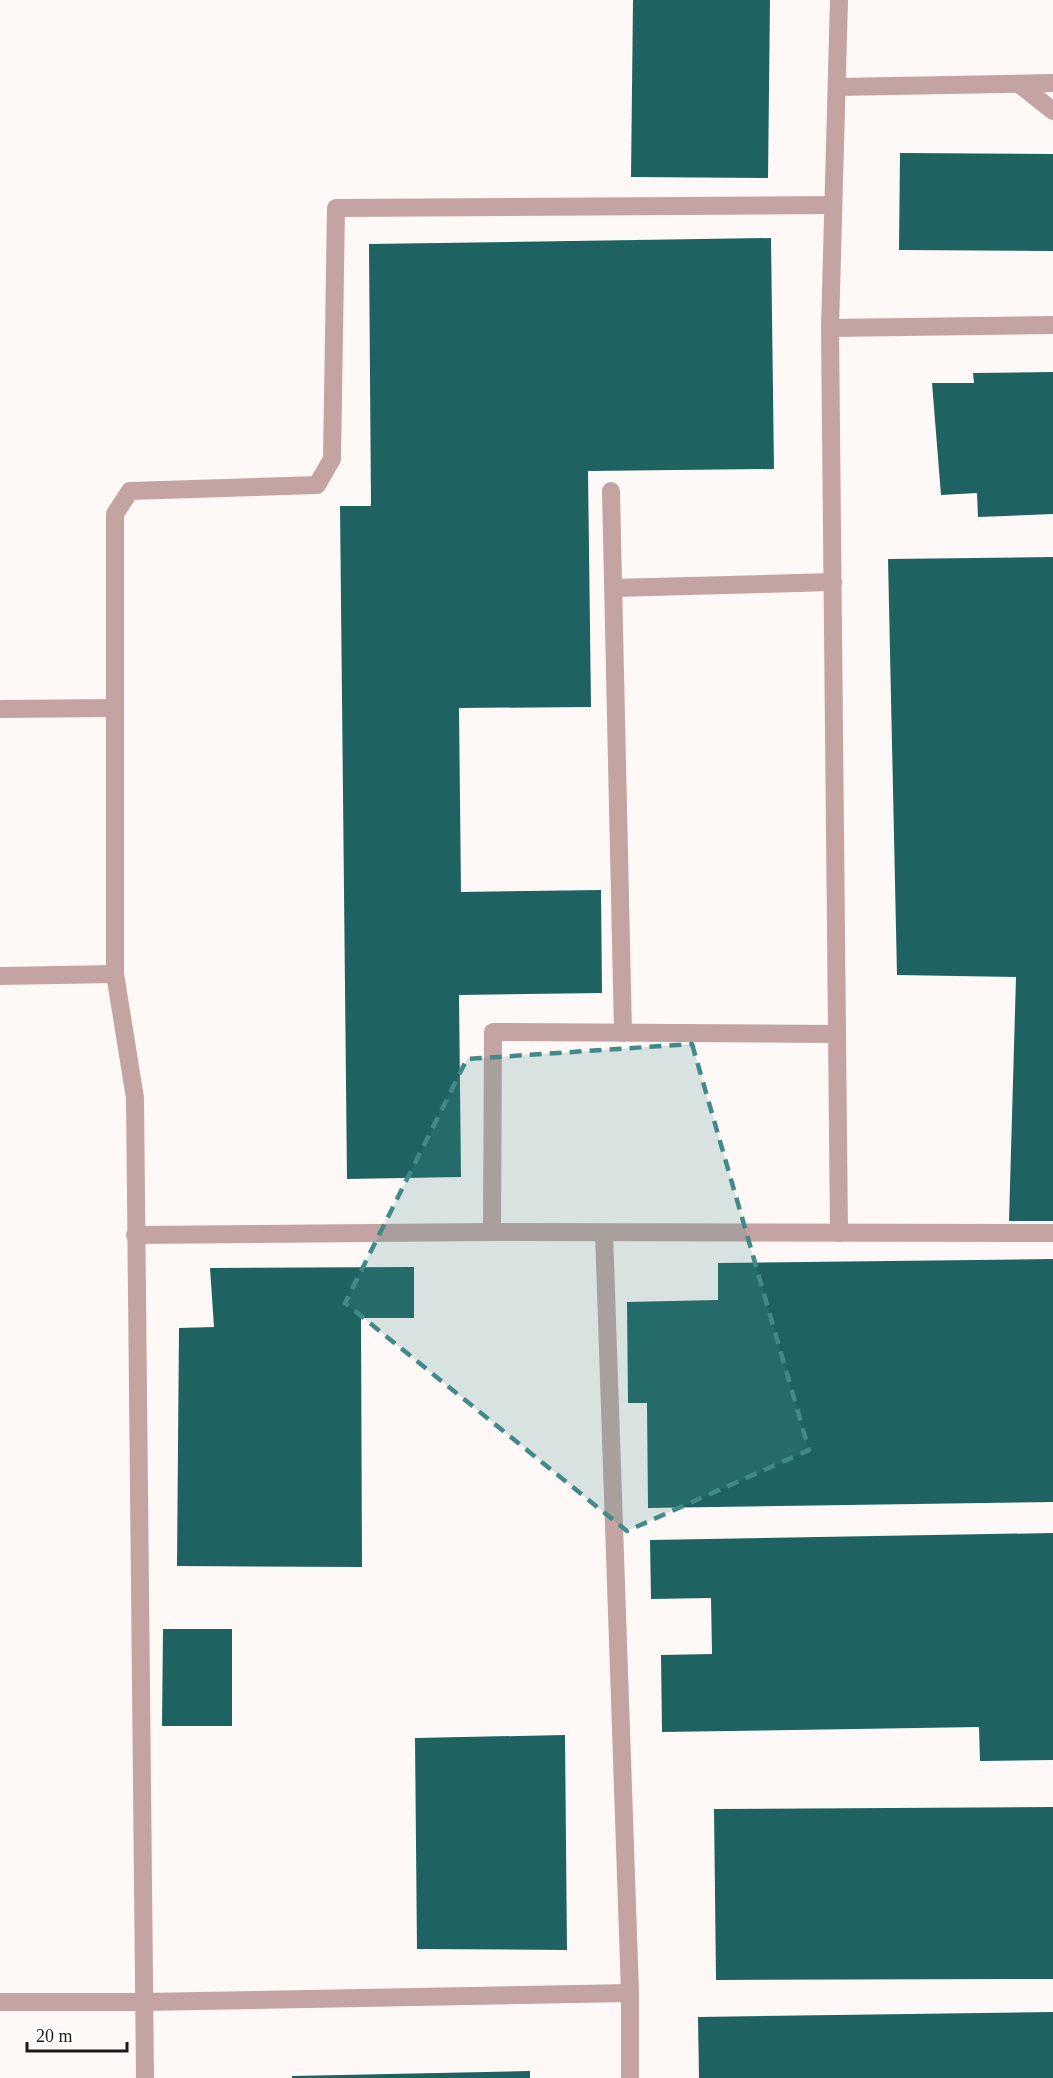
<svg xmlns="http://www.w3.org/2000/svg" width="1053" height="2078" font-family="'Times New Roman',serif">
<rect width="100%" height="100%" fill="#fef8f7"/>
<g fill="#1e6362">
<path d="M633 0H770L768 178 631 177Z"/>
<path d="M900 153 1053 154V251L899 250Z"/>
<path d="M771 238 774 469 588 471 591 707 459 708 461 892 601 890 602 993 459 995 461 1177 347 1179 340 506H371L369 244Z"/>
<path d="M1053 372V514L978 517 977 493 941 495 932 383H974L973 373Z"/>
<path d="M1053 557V1221H1009L1016 977 897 975 888 559Z"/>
<path d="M1053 1259V1502L648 1508 647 1403H628L627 1302 718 1300V1263Z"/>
<path d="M414 1267V1318H361L362 1567 177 1566 179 1328 214 1327 210 1268Z"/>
<path d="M1053 1533V1760L980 1761 979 1727 662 1732 661 1655 712 1654 711 1598 651 1599 650 1540Z"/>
<path d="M163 1629H232V1726H162Z"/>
<path d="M565 1735 567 1950 417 1949 415 1738Z"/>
<path d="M1053 1807V1979L716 1980 714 1809Z"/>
<path d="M1053 2012V2078H699L698 2017Z"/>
<path d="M530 2071V2078H292V2076Z"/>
</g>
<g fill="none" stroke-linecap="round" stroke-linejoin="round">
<g stroke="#c3a4a2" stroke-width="18">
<path d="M1019 84 1053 111"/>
<path d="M837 87 1053 83"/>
<path d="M830 328 1053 325"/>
<path d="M611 491 623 1033"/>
<path d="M614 588 833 582"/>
<path d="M0 709 115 708"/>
<path d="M0 976 115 974"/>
<path d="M492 1232 493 1032 837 1034"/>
<path d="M604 1233 630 1993V2078"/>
<path d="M839 1233 830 328 839 0"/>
<path d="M135 1235 492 1232 1053 1233"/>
<path d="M0 2002H143L630 1993"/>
<path d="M145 2078 135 1098 115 974V514L130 491 317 485 332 459 336 208 833 205"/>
</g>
</g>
<path fill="#428a89" fill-opacity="0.2" stroke="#428a89" stroke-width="4.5" stroke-dasharray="12 8" stroke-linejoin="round" d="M692 1044 809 1450 627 1531 345 1303 467 1059Z"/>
<path d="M27 2042v9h100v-9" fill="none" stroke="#1e1919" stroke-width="3"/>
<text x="36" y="2042" font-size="18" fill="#1e1919" stroke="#ffffff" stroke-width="4.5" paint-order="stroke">20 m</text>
</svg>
